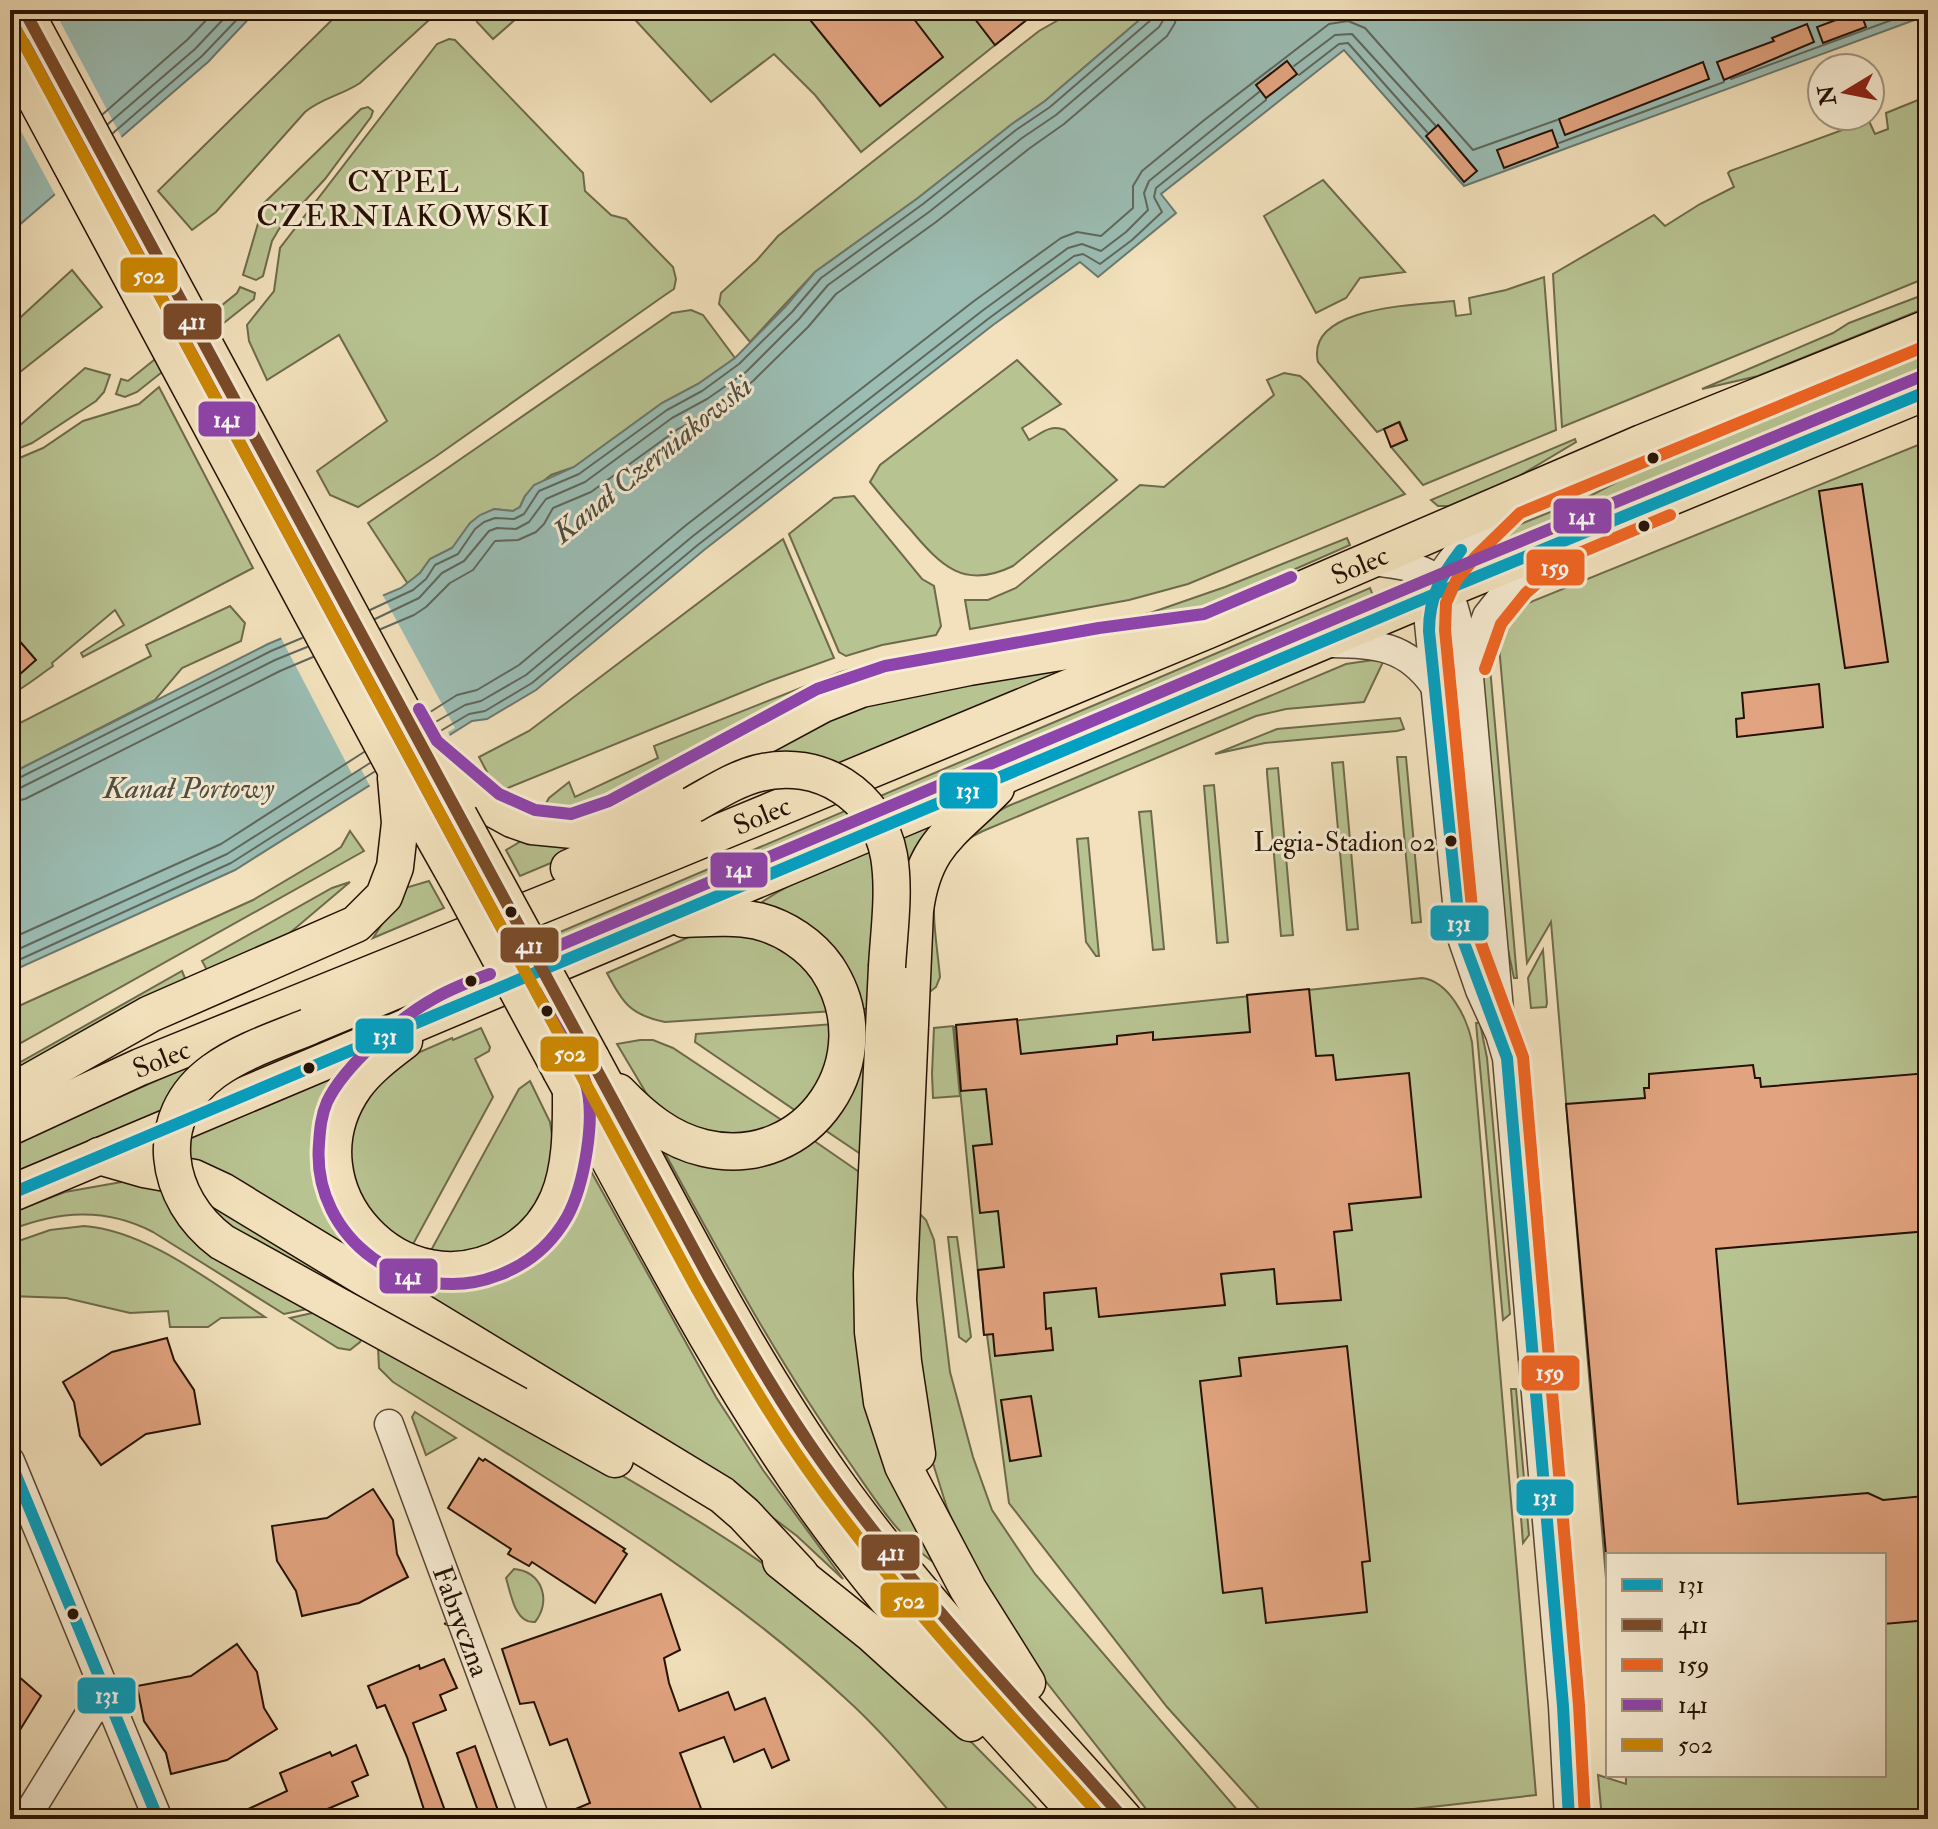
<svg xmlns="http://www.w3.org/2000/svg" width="1938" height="1829" font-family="'IM FELL Double Pica',serif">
<rect width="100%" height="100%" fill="#f2e1bc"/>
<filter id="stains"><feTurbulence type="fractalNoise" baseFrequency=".0025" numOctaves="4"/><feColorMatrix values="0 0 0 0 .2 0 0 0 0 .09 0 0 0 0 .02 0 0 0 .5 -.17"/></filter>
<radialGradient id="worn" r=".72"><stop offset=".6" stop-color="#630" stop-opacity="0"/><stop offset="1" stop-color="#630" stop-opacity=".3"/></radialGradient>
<g fill="#b8c392" stroke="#6e6a4b" stroke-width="2">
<path d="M342 10H440L360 83C342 95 322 98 305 112L216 212 192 230 158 191Z"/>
<path d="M473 10H526L493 39 477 22Z"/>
<path d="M626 10H1039L861 152 815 95 774 54 711 102Z"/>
<path d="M1076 10H1151L1045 101 1012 124 918 198 815 272 750 342 719 304 721 293 757 260 778 236 1039 31Z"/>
<path d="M449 39 455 40 583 173 585 191 611 215 626 219 673 267 676 279 674 289 665 295 435 457 358 507 330 495 317 471 387 421 339 335 267 380 249 341 247 325 274 291 280 248 437 44Z"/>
<path d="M1928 96V277L1562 427 1553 274 1654 215 1665 226 1700 204 1734 187 1728 173 1730 171 1867 121H1869L1875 134 1888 129 1886 113Z"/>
<path d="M368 107 373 111 371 117 325 179 279 229 272 241 263 276 256 280 243 275 264 203 361 109Z"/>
<path d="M1323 180 1405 272 1360 278 1346 298 1316 313 1264 216Z"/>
<path d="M72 270 102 307 10 380V327Z"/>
<path d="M1544 277 1556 430 1423 485 1391 447 1407 440 1400 422 1377 432 1318 362C1305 306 1418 305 1454 301L1456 316 1471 314 1469 298 1506 290Z"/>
<path d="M240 287 255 293 254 299 137 392 125 397 116 394 121 379 128 381 237 293Z"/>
<path d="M1928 293V307L1758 376 1702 389 1833 333 1849 323Z"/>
<path d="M691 310 703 315 735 358 698 384 662 403 574 467 551 475 525 496 520 507 513 511 494 509 452 548 430 559 420 573 408 584 368 523 672 313Z"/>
<path d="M1928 347V371L1466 562 1498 533 1588 497 1686 446Z"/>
<path d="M1017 360 1061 404 1022 428 1029 440C1042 433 1050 424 1065 430L1117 480 1013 566C964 590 941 566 910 529 896 514 883 498 870 482L880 465Z"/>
<path d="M85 368 110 375 104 392 96 401 32 443 10 452V434Z"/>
<path d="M1284 373 1300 376 1307 382 1405 494 1188 584 1129 600 970 629 965 600H988L1016 588 1140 485 1164 487 1274 395 1267 380Z"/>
<path d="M159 387 253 568 83 657 81 653 124 625 115 610 52 663 53 666C37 677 27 686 10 695V462L43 448 83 421 139 404Z"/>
<path d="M1575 439 1576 442 1516 478 1449 506H1438L1431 500Z"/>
<path d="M1928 441V1819H1602L1598 1775 1626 1784V1775H1884V1555H1608V1602L1551 922 1527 963 1499 646 1507 626 1528 603Z"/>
<path d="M854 496 922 579 934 586 941 626 936 635 882 645 846 656 839 652 789 534 834 498Z"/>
<path d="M1347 538 1350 545 1220 602 1180 615 1130 628 893 670 592 813 540 814 549 798 569 782 575 797 658 758 654 746 841 672 898 658 1150 613 1225 587Z"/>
<path d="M783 539 834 658 770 681 498 792H492L483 775 487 772 479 757 529 731Z"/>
<path d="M1370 588 1375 601 10 1174V1145L301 1017 393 1003Z"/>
<path d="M230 606 245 623 241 641 182 668 155 700 10 774V728L151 656 146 645Z"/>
<path d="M1488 644 1517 978H1514L1505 936 1483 680 1482 662Z"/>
<path d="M1380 659 1384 660 1364 702 1286 709 1256 716 983 831C917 861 935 920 940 977L936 987 921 999C923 984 922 971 923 956 927 879 934 845 1006 807L1346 664Z"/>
<path d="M1092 661 842 772 754 762 829 715 865 701Z"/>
<path d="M1400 718 1404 729 1397 731 1265 743 1215 754 1277 729Z"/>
<path d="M1397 757H1406L1421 922 1412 923Z"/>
<path d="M1343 762 1358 929 1347 930 1332 763Z"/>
<path d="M1278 768 1293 935 1281 936 1267 773V769Z"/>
<path d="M1214 785 1228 942 1217 943 1204 786Z"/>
<path d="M1151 811 1164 949 1153 950 1139 812Z"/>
<path d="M933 825 895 1007 665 1022C630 1015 622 1002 607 973L762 905V902C813 868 876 848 933 825Z"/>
<path d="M350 831 364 851 10 1049V1010L253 900 332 853 341 847Z"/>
<path d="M1088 838 1099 956H1096L1086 942 1077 839Z"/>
<path d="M523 840 589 847 520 876 506 850Z"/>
<path d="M429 881 444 908 373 938 405 888Z"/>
<path d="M350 882 285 937 207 970 202 961 332 888Z"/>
<path d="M1543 950 1547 1003 1546 1007 1531 1008 1528 978Z"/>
<path d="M182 971 187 983 10 1080V1068Z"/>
<path d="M1422 978C1449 981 1467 1018 1472 1042L1536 1795 1325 1819H1268L1167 1707 1009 1503 987 1335 984 1334 954 1027Z"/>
<path d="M1476 1023H1480L1487 1058 1510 1314 1503 1320Z"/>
<path d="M834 1024 830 1065 799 1113 695 1042 696 1034Z"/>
<path d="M872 1025 865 1157 822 1128 861 1026Z"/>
<path d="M953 1026 960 1096 933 1098 932 1074 934 1028Z"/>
<path d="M481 1028 490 1047 489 1051 475 1059 493 1097 387 1292 284 1314 153 1232C105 1207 59 1211 10 1230V1213L65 1192 133 1180 187 1165 189 1139 351 1070 346 1174 355 1107 406 1058 452 1038 453 1040Z"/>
<path d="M640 1040H653L673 1048 786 1123 763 1134 704 1135 652 1103 617 1044Z"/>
<path d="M530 1081 550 1122 554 1147 552 1172 531 1218 488 1249 429 1254 519 1089Z"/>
<path d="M810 1138 865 1176 892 1481 933 1562C898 1537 872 1495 847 1459 776 1359 719 1252 660 1144Z"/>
<path d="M582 1155 716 1397 763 1470 843 1579 797 1536 752 1502 409 1290 416 1279 473 1281Z"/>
<path d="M914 1208 926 1220 934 1240 950 1372 973 1457 992 1510 1035 1574 1245 1819H1154L1033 1665 964 1549 947 1508 931 1457 910 1266Z"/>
<path d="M84 1226C148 1231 212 1283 265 1317L221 1318 208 1327H170L168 1311 130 1313 66 1298 10 1296V1244L50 1230Z"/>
<path d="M948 1237H957L971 1337 966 1342 959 1337Z"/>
<path d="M384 1297 360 1342 350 1350 338 1348 290 1318Z"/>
<path d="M378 1347C532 1427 691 1503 827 1611 907 1673 976 1747 1047 1819H956C920 1778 886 1735 845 1698 710 1573 548 1480 393 1382L379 1368Z"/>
<path d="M1511 1389H1516L1529 1535 1523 1543Z"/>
<path d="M415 1412 456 1438 426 1455 412 1417Z"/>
<path d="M514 1569C542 1571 552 1601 535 1622 515 1624 511 1594 506 1578Z"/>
</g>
<g fill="#9bbdb4" stroke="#6c786e" stroke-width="2">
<path d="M10 10H257L208 62 10 233Z"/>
<path d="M1151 10H1928V15L1464 186 1344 50 1161 194 1176 213 1098 277 1080 262 993 325 704 550 536 690 487 719 472 721 235 870 10 972V774L268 644 401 588 420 573 430 559 452 548 470 523 480 515 494 509 513 511 520 507 525 496 534 485 574 467 662 403 698 384 735 358 786 306 815 272 918 198 1012 124 1045 101Z"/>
</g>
<g fill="#f2e1bc">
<path d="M10 10H54L123 140 57 198 10 111Z"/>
<path d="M381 592 455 728 448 732 451 738 371 788 361 769 352 774 279 634Z"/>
</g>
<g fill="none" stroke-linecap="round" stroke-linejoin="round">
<g stroke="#60675c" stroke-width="2">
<path d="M1294 66 1335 35 1352 34 1435 125"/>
<path d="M1299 75 1339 44 1348 43 1427 132"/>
<path d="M1731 79 1919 10"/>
<path d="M103 114 187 40 216 10"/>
<path d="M108 124 195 49 232 10"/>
<path d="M113 133 202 56 246 10"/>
<path d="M1559 143 1724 82"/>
<path d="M370 610 413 590 426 579 435 565 458 554 475 529 484 522 495 518 514 519 524 514 539 491 579 474 667 410 702 391 739 364 792 312 821 278 923 204 1016 130 1050 107 1152 19 1155 10"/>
<path d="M375 619 419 598 442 573 464 561 489 531 497 528 516 529 529 522 546 499 585 482 672 418 707 399 746 372 799 319 828 285 929 212 1022 138 1056 115 1159 27 1164 19 1165 10"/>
<path d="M381 629 414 615 426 607 450 583 473 570 495 541 518 540 536 532 544 524 553 508 591 492 678 429 714 409 753 381 808 327 836 294 936 222 1030 148 1064 124 1167 36 1175 23 1177 10"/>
<path d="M427 714 457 695 477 690 519 665 685 526 974 301 1061 238 1077 232 1101 236 1133 208V186L1142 171 1203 121 1329 24 1348 21 1365 28 1473 150 1557 120"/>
<path d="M432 724 465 705 481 701 526 675 693 536 982 311 1068 248 1082 244 1101 251 1126 232 1148 210 1144 193 1149 181 1259 92"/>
<path d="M437 733 469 714 485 711 532 683 699 544 988 319 1074 256 1083 254 1100 264 1132 240 1162 212 1154 197 1156 188 1266 100"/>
<path d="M10 780 17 779 271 651 302 638"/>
<path d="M10 790 20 788 275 660 307 647"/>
<path d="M10 802 25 799 280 671 313 657"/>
<path d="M10 939 221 844 364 752"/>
<path d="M10 953 227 854 370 763"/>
<path d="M10 964 231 863 374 772"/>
</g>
</g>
<g fill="#e2a480" stroke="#251104" stroke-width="2">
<path d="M802 10H907L943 57 880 106Z"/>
<path d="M968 10H1039L995 45Z"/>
<path d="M1860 11 1866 27 1823 43 1817 27Z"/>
<path d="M1807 24 1814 42 1724 80 1717 62 1774 41 1772 38Z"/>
<path d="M1287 61 1297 74 1266 98 1256 85Z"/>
<path d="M1703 62 1709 79 1565 135 1559 119Z"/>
<path d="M1438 125 1477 171 1464 182 1426 136Z"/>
<path d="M1552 130 1558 147 1504 168 1497 150Z"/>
<path d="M1399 422 1407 440 1391 447 1384 429Z"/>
<path d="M1862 484 1888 662 1845 668 1819 491Z"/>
<path d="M10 630 36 660 10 683Z"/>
<path d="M1819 684 1823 727 1737 737 1736 719 1744 718 1742 693Z"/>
<path d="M1309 989 1316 1056 1333 1055 1336 1080 1409 1073 1421 1197 1349 1204 1352 1230 1334 1232 1341 1300 1277 1304 1274 1269 1221 1274 1225 1305 1099 1317 1096 1288 1044 1293 1046 1329 1051 1328 1053 1350 995 1356 993 1334 984 1335 978 1270 1004 1267 998 1211 980 1213 973 1146 992 1144 986 1089 961 1091 956 1025 1017 1019 1021 1054 1117 1044V1036L1153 1032V1040L1250 1032 1247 995Z"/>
<path d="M1753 1065 1755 1078H1760L1761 1087 1928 1073V1231L1716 1249 1738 1504 1868 1493 1883 1500 1924 1496 1925 1505H1928V1620L1884 1624V1555H1606L1566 1104 1645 1098 1644 1088H1649V1074Z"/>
<path d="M167 1338 174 1360 194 1390 200 1424 146 1434 101 1465 80 1436 74 1402 63 1382 112 1352Z"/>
<path d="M1347 1346 1370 1561 1362 1562 1367 1612 1266 1623 1262 1588 1223 1593 1200 1381 1241 1376 1239 1358Z"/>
<path d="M1031 1396 1041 1456 1010 1461 1001 1400Z"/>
<path d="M479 1458 483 1461 485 1459 625 1549 623 1551 627 1554 595 1603 532 1562 529 1566 508 1554 511 1549 448 1508Z"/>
<path d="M373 1489 393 1520 397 1554 408 1577 359 1603 302 1616 296 1591 277 1561 272 1526 327 1518Z"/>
<path d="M661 1594 680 1650 664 1658 669 1683 679 1711 728 1692 735 1710 765 1698 789 1760 772 1768 764 1749 734 1762 724 1737 680 1753 705 1819H552L590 1803 567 1739 550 1745 534 1702 520 1704 502 1649Z"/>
<path d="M237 1644 257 1672 264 1708 277 1729 227 1760 171 1774 166 1753 144 1721 137 1686 191 1676Z"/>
<path d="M444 1659 457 1688 440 1695 446 1710 413 1723 448 1819H427L407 1757 385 1705 377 1708 368 1686 419 1665 420 1669Z"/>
<path d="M10 1669 41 1696 10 1746Z"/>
<path d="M356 1745 368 1775 352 1782 358 1796 304 1819H227L287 1791 280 1773 330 1752 332 1756Z"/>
<path d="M475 1746 501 1819H481L457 1753Z"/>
</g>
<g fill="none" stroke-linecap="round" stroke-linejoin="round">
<defs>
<g id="minor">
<path d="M1503 507C1472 538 1435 568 1428 613L1460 932 1480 990 1500 1034 1507 1058 1563 1706 1569 1819"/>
<path d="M1369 561C1459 568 1449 593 1468 666L1500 1021"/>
<path d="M1326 643C1373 644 1405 643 1435 686"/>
<path d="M1469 665 1487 616 1514 582 1546 554"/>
<path id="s1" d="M389 1424 535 1819"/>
<path d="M10 1461 158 1819"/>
<path d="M25 1819 91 1712 109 1701"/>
</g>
<g id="major">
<path d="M24 10 459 816"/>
<path d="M10 51 395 768 463 889"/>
<path d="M440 765 490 807 512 819 532 826 573 830 615 816 823 704 861 689 969 667 1159 636"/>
<path d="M569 868 612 849 692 805"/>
<path d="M887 967 872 1274 873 1332 882 1402 903 1466 968 1589 1027 1683"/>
<path d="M308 1027 519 939"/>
<path d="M404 1041C387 1054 368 1068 355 1086 283 1188 403 1317 510 1253 531 1241 548 1222 558 1199 572 1166 571 1126 571 1091"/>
<path d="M591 1058C669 1202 741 1349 836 1483 922 1603 1027 1709 1124 1819"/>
<path d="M561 1071C641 1216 715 1364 811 1500 891 1614 990 1715 1082 1819"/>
<path d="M618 1092C642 1117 669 1140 704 1148 809 1173 886 1057 827 968 811 945 785 928 758 921 734 916 709 918 684 919"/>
<path d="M10 1093 150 1014 356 924 384 896 395 867 400 823 396 778"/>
<path id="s2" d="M10 1127 140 1067 672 852 1208 630 1642 443 1928 328"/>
<path d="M99 1156 144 1169 194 1178 222 1191 722 1495 744 1514 800 1574"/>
<path d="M10 1194 1447 589 1928 391"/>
<path d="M518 1405 615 1459"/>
<path d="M917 1454 903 1362 898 1300 915 910C924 843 953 832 996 788"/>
<path d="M781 1561 872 1634 970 1723"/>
</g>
</defs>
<use href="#minor" stroke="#584532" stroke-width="31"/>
<use href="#major" stroke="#251104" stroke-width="39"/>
<use href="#minor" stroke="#f7ecd3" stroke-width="28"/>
<use href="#major" stroke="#f2e1bc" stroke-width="36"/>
<defs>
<g id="major-bridge">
<path d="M692 805C714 793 735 779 759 773 819 758 878 795 889 856 895 892 889 931 887 967"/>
<path d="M459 816 591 1058"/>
<path d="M463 889 561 1071"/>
<path d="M308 1027C276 1040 242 1051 214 1071 150 1117 164 1199 222 1242L518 1405"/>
</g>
</defs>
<use href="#major-bridge" stroke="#251104" stroke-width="39" stroke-linecap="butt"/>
<use href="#major-bridge" stroke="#f2e1bc" stroke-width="36"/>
<defs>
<g id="bus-1">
<path d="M1461 550C1441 576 1429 597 1429 631L1460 932 1507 1058 1563 1706 1569 1819"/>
<path d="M10 1194 1447 589 1928 391"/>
<path d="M10 1461 158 1819"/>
</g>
<path id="bus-2" d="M24 10 708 1276C744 1339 780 1403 822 1462 912 1589 1021 1703 1124 1819"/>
<g id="bus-3">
<path d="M1485 669 1501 624 1526 593 1565 559 1670 515"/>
<path d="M1585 1818 1579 1705 1523 1057 1481 943 1472 908 1445 630 1446 603 1456 581 1476 556 1520 513 1928 345"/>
</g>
<g id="bus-4">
<path d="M24 43 520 962 1441 574 1922 376"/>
<path d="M419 709 437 741 499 794 535 810 571 814 609 801 817 689 885 666 1099 628 1204 614 1291 577"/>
<path d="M490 974C471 981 452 988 435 998 400 1017 344 1066 327 1102 321 1116 320 1129 319 1144 311 1239 411 1310 499 1275 528 1264 551 1245 567 1217 584 1186 597 1116 585 1081 575 1055 550 1017 536 991"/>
</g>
<path id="bus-5" d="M10 18 694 1284C730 1347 766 1411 808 1470 896 1595 1002 1705 1103 1819"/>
</defs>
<use href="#bus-1" stroke="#f7ecd3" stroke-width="18"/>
<use href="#bus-2" stroke="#f7ecd3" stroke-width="18"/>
<use href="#bus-3" stroke="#f7ecd3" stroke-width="18"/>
<use href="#bus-4" stroke="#f7ecd3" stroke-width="18"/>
<use href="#bus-5" stroke="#f7ecd3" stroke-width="18"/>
<use href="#bus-1" stroke="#02a1c4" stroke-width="12"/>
<use href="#bus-2" stroke="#7a4b2a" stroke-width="12"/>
<use href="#bus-3" stroke="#f26522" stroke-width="12"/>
<use href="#bus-4" stroke="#8e44ad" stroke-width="12"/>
<use href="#bus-5" stroke="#cd8801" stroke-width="12"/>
</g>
<g fill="#251104" stroke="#f7ecd3" stroke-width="3">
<circle cx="1653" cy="458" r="7"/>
<circle cx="1644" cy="526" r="7"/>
<circle cx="1451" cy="841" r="7"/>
<circle cx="511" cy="912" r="7"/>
<circle cx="471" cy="981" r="7"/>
<circle cx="547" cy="1011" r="7"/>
<circle cx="309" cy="1068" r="7"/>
<circle cx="73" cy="1614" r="7"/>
</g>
<g text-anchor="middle" stroke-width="6" stroke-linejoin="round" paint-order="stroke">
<g font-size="26" fill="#251104" stroke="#f7ecd3" text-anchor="end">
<text x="1436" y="851">Legia-Stadion 02</text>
</g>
<g font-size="28" fill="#251104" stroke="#f7ecd3">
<text dy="10" stroke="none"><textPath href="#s2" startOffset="1462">Solec</textPath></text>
<text dy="10" stroke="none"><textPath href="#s2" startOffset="814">Solec</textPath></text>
<text dy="10" stroke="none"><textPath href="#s2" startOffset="166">Solec</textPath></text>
<text dy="10" stroke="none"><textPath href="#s1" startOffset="210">Fabryczna</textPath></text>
</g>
<g font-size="30" letter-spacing="2" fill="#251104" stroke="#f7ecd3">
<text x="404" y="192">CYPEL<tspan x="404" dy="34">CZERNIAKOWSKI</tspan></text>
</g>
<g font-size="30" font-style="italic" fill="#4e4d42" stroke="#f7ecd3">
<text transform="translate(652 459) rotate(-39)" y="10">Kanał Czerniakowski</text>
<text x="189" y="798">Kanał Portowy</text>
</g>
</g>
<g stroke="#f7ecd3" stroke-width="3">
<rect x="119" y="256" width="60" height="38" rx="8" fill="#cd8801"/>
<rect x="162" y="302" width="61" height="39" rx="8" fill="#7a4b2a"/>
<rect x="197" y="400" width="60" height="38" rx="8" fill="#8e44ad"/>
<rect x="1552" y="497" width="61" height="38" rx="8" fill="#8e44ad"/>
<rect x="1525" y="548" width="61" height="39" rx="8" fill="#f26522"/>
<rect x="938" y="771" width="61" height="39" rx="8" fill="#02a1c4"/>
<rect x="709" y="851" width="60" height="38" rx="8" fill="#8e44ad"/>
<rect x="1429" y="904" width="61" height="38" rx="8" fill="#02a1c4"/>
<rect x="499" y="926" width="61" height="38" rx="8" fill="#7a4b2a"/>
<rect x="354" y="1017" width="61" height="38" rx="8" fill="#02a1c4"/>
<rect x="539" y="1035" width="61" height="38" rx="8" fill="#cd8801"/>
<rect x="378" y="1257" width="61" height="38" rx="8" fill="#8e44ad"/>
<rect x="1520" y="1354" width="61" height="38" rx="8" fill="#f26522"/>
<rect x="1515" y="1478" width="60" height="39" rx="8" fill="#02a1c4"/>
<rect x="860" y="1533" width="61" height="39" rx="8" fill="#7a4b2a"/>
<rect x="879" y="1581" width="61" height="38" rx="8" fill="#cd8801"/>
<rect x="76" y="1676" width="61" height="39" rx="8" fill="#02a1c4"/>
</g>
<g font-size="22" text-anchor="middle" font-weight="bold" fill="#fff">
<text x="149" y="283">502</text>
<text x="192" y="329">411</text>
<text x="227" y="427">141</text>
<text x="1582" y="524">141</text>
<text x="1555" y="575">159</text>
<text x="968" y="798">131</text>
<text x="739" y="877">141</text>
<text x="1459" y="931">131</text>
<text x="529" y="953">411</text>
<text x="385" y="1044">131</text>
<text x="570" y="1061">502</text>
<text x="408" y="1284">141</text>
<text x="1550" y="1380">159</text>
<text x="1545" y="1505">131</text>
<text x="891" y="1560">411</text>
<text x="909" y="1608">502</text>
<text x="107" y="1703">131</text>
</g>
<rect width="1938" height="1829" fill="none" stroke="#f2e1bc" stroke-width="40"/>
<rect x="12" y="12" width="1914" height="1805" fill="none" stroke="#251104" stroke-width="4"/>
<rect x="20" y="20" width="1898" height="1789" fill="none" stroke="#251104" stroke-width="2"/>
<rect x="1606" y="1553" width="280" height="224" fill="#f7ecd3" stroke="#a39480" stroke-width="2"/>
<rect x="1622" y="1579" width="40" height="12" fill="#02a1c4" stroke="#a39480" stroke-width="2"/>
<text x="1678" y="1593" font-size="24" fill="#251104">131</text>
<rect x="1622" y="1619" width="40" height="12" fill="#7a4b2a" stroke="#a39480" stroke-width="2"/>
<text x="1678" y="1633" font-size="24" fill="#251104">411</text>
<rect x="1622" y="1659" width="40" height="12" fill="#f26522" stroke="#a39480" stroke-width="2"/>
<text x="1678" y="1673" font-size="24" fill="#251104">159</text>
<rect x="1622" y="1699" width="40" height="12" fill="#8e44ad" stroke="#a39480" stroke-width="2"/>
<text x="1678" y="1713" font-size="24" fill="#251104">141</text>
<rect x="1622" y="1739" width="40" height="12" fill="#cd8801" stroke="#a39480" stroke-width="2"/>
<text x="1678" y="1753" font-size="24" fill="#251104">502</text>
<g transform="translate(1846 92) rotate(260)"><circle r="38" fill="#f7ecd3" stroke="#a39480" stroke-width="2"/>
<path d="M0-6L14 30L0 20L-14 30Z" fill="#8f2418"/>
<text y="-12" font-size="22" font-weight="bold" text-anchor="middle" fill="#251104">N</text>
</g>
<rect width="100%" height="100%" filter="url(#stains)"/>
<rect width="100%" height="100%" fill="url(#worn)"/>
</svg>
